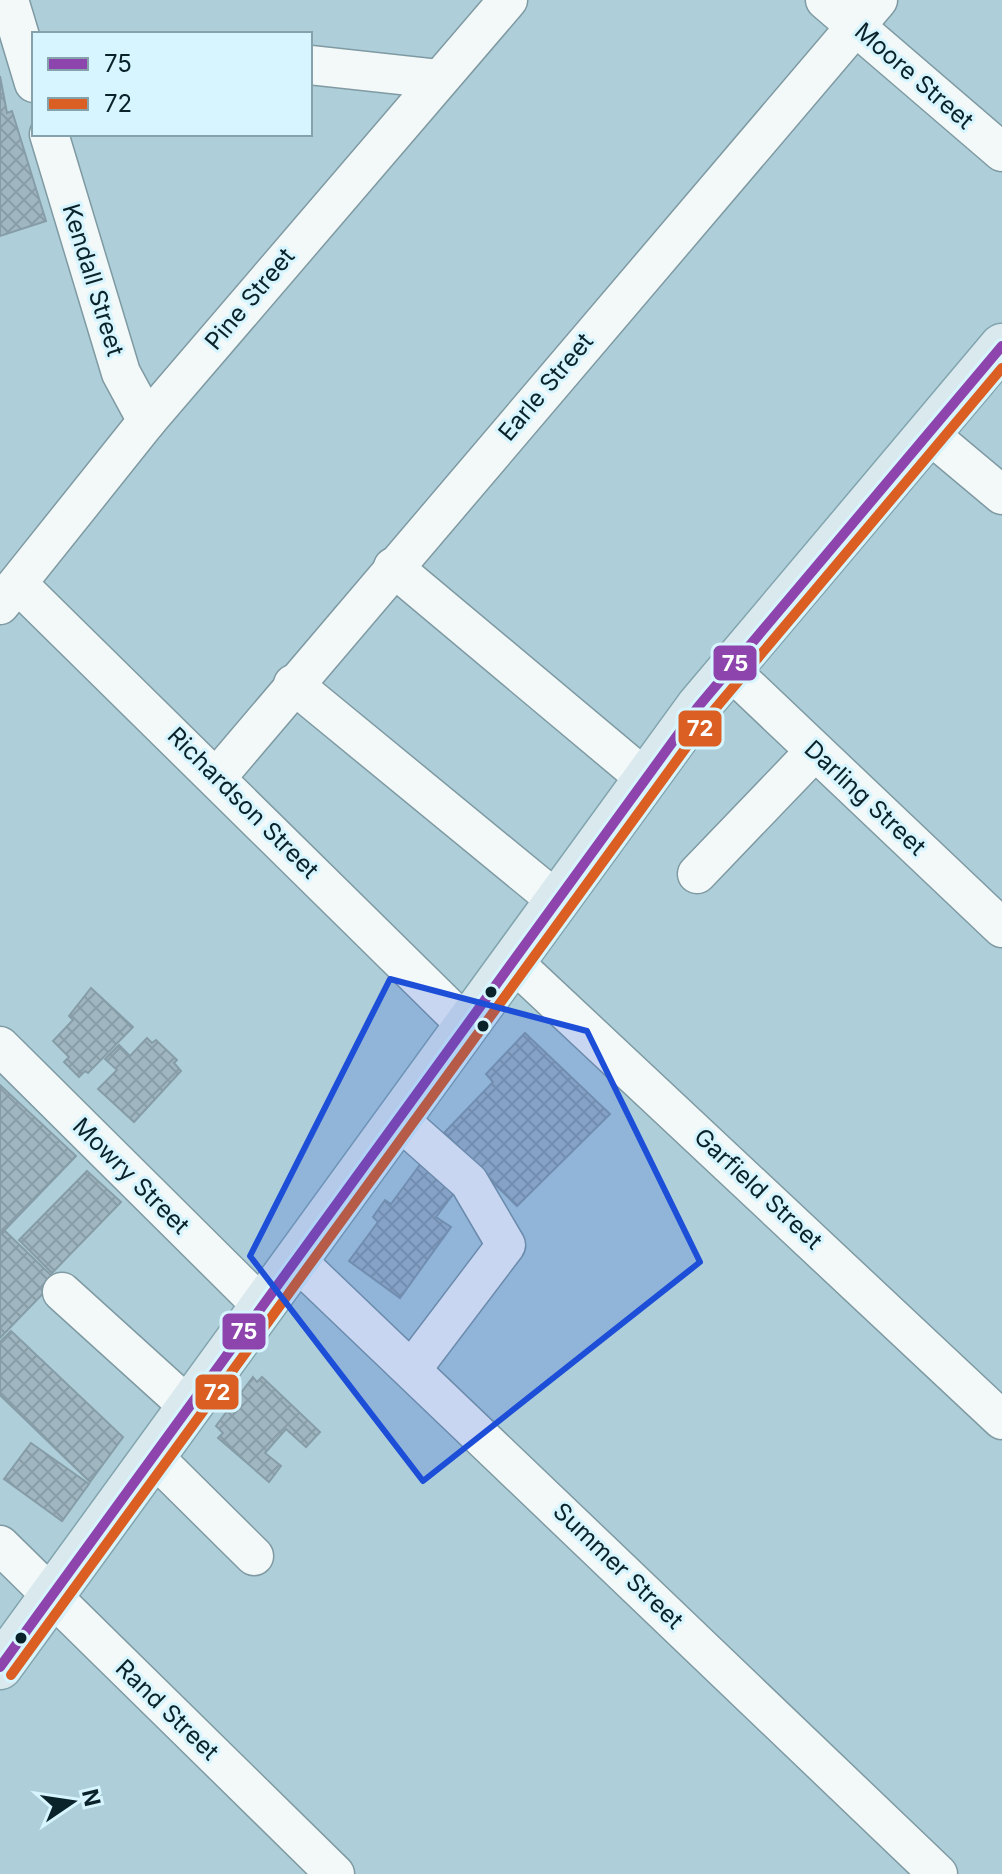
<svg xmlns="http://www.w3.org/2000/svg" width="1002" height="1874" font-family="Inter,sans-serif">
<defs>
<pattern id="building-cross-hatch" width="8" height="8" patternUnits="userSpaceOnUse" patternTransform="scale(2)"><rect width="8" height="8" fill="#a0b7c2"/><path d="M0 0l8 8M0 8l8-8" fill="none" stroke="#889da7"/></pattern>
</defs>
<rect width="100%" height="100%" fill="#aecfda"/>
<g fill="url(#building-cross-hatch)" stroke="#869da7" stroke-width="2">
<path d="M0 76 7 113 12 111 46 221 0 236Z"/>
<path d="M91 988 133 1027 88 1073 85 1071 79 1077 64 1062 69 1057 53 1041 73 1020 69 1016Z"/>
<path d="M525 1033 610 1114 517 1206 443 1134 493 1082 486 1074Z"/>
<path d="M147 1038 152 1043 156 1040 177 1060 174 1063 181 1071 134 1122 98 1089 117 1070 105 1059 119 1045 130 1056Z"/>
<path d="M0 1085 76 1156 0 1235Z"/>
<path d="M422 1162 457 1189 436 1217 451 1227 400 1298 349 1261 378 1222 373 1217 385 1200 391 1204Z"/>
<path d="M87 1171 121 1202 52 1273 19 1240Z"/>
<path d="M5 1231 56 1280 0 1338V1235Z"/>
<path d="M11 1331 123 1437 90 1482 0 1395V1342Z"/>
<path d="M253 1377 257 1382 262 1377 320 1432 306 1447 286 1429 265 1453 281 1466 269 1482 218 1438 223 1433 216 1426Z"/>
<path d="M31 1443 89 1484 62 1521 4 1479Z"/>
</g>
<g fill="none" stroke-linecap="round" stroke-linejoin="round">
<defs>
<g id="minor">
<path d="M9 0 34 83"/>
<path d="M825 0 1002 152"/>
<path d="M310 65 438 79"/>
<path d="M49 134 121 373 147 421"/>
<path d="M928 433 1002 495"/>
<path d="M393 567 646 779"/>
<path d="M18 584 466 1025"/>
<path d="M0 605 147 421 508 0"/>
<path d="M728 668 1002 928"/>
<path d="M293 684 556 900"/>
<path d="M217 777 878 0"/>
<path d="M697 874 815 751"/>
<path d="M511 960 1002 1420"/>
<path d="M0 1046 262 1306"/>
<path d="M398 1119 469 1182 506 1245 412 1369"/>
<path d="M296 1260 938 1874"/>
<path d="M62 1292 189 1407"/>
<path d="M153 1456 254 1556"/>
<path d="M0 1545 335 1874"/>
</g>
<path id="major" d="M0 1667 698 707 1002 346"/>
</defs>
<use href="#minor" stroke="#7f9aa2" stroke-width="41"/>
<use href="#major" stroke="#82a4ae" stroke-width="47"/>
<use href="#minor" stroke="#f3f8f9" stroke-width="38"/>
<use href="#major" stroke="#dae9ed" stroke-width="44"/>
<defs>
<path id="bus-1" d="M0 1667 698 707 1002 346"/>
<path id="bus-2" d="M11 1675 709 716 1002 368"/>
</defs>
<use href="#bus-1" stroke="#d7f5fe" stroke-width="16"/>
<use href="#bus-2" stroke="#d7f5fe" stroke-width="16"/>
<use href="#bus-1" stroke="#8e44ad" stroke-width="10"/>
<use href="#bus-2" stroke="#db5e23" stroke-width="10"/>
</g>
<path fill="#1d4ed8" fill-opacity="0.2" stroke="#1d4ed8" stroke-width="6" stroke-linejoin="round" d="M390 979 587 1031 700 1262 423 1481 250 1256Z"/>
<g fill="#0a232a" stroke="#d7f5fe" stroke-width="3">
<circle cx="491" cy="992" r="7"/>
<circle cx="483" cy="1026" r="7"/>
<circle cx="21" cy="1638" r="7"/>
</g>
<g text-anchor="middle" stroke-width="6" stroke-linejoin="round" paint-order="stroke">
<g font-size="24" fill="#0a232a" stroke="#d7f5fe">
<text transform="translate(914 76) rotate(41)" y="8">Moore Street</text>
<text transform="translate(93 280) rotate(73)" y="8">Kendall Street</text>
<text transform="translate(250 299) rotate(-50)" y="8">Pine Street</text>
<text transform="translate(546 387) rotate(-50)" y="8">Earle Street</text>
<text transform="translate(865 798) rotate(43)" y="8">Darling Street</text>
<text transform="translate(243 803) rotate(45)" y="8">Richardson Street</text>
<text transform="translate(131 1176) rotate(45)" y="8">Mowry Street</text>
<text transform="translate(758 1189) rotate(43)" y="8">Garfield Street</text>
<text transform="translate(618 1566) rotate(44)" y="8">Summer Street</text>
<text transform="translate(167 1710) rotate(44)" y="8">Rand Street</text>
</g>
</g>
<g stroke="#d7f5fe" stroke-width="3">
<rect x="712" y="644" width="46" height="38" rx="8" fill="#8e44ad"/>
<rect x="677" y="709" width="46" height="39" rx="8" fill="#db5e23"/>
<rect x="221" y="1312" width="46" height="39" rx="8" fill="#8e44ad"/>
<rect x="194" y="1373" width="46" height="38" rx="8" fill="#db5e23"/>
</g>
<g font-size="22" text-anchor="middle" font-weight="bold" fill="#fff">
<text x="735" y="671">75</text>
<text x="700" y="736">72</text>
<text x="244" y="1339">75</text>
<text x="217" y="1400">72</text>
</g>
<rect x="32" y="32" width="280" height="104" fill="#d7f5fe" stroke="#85a1a9" stroke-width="2"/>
<rect x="48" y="58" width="40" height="12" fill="#8e44ad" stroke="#85a1a9" stroke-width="2"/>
<text x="104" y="72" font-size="24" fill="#0a232a">75</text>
<rect x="48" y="98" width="40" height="12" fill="#db5e23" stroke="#85a1a9" stroke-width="2"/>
<text x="104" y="112" font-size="24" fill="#0a232a">72</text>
<g transform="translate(72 1802) rotate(77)" stroke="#d7f5fe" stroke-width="6" paint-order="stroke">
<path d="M0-6L14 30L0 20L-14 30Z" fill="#0a232a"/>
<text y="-12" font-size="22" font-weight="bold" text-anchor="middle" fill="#0a232a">N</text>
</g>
</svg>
